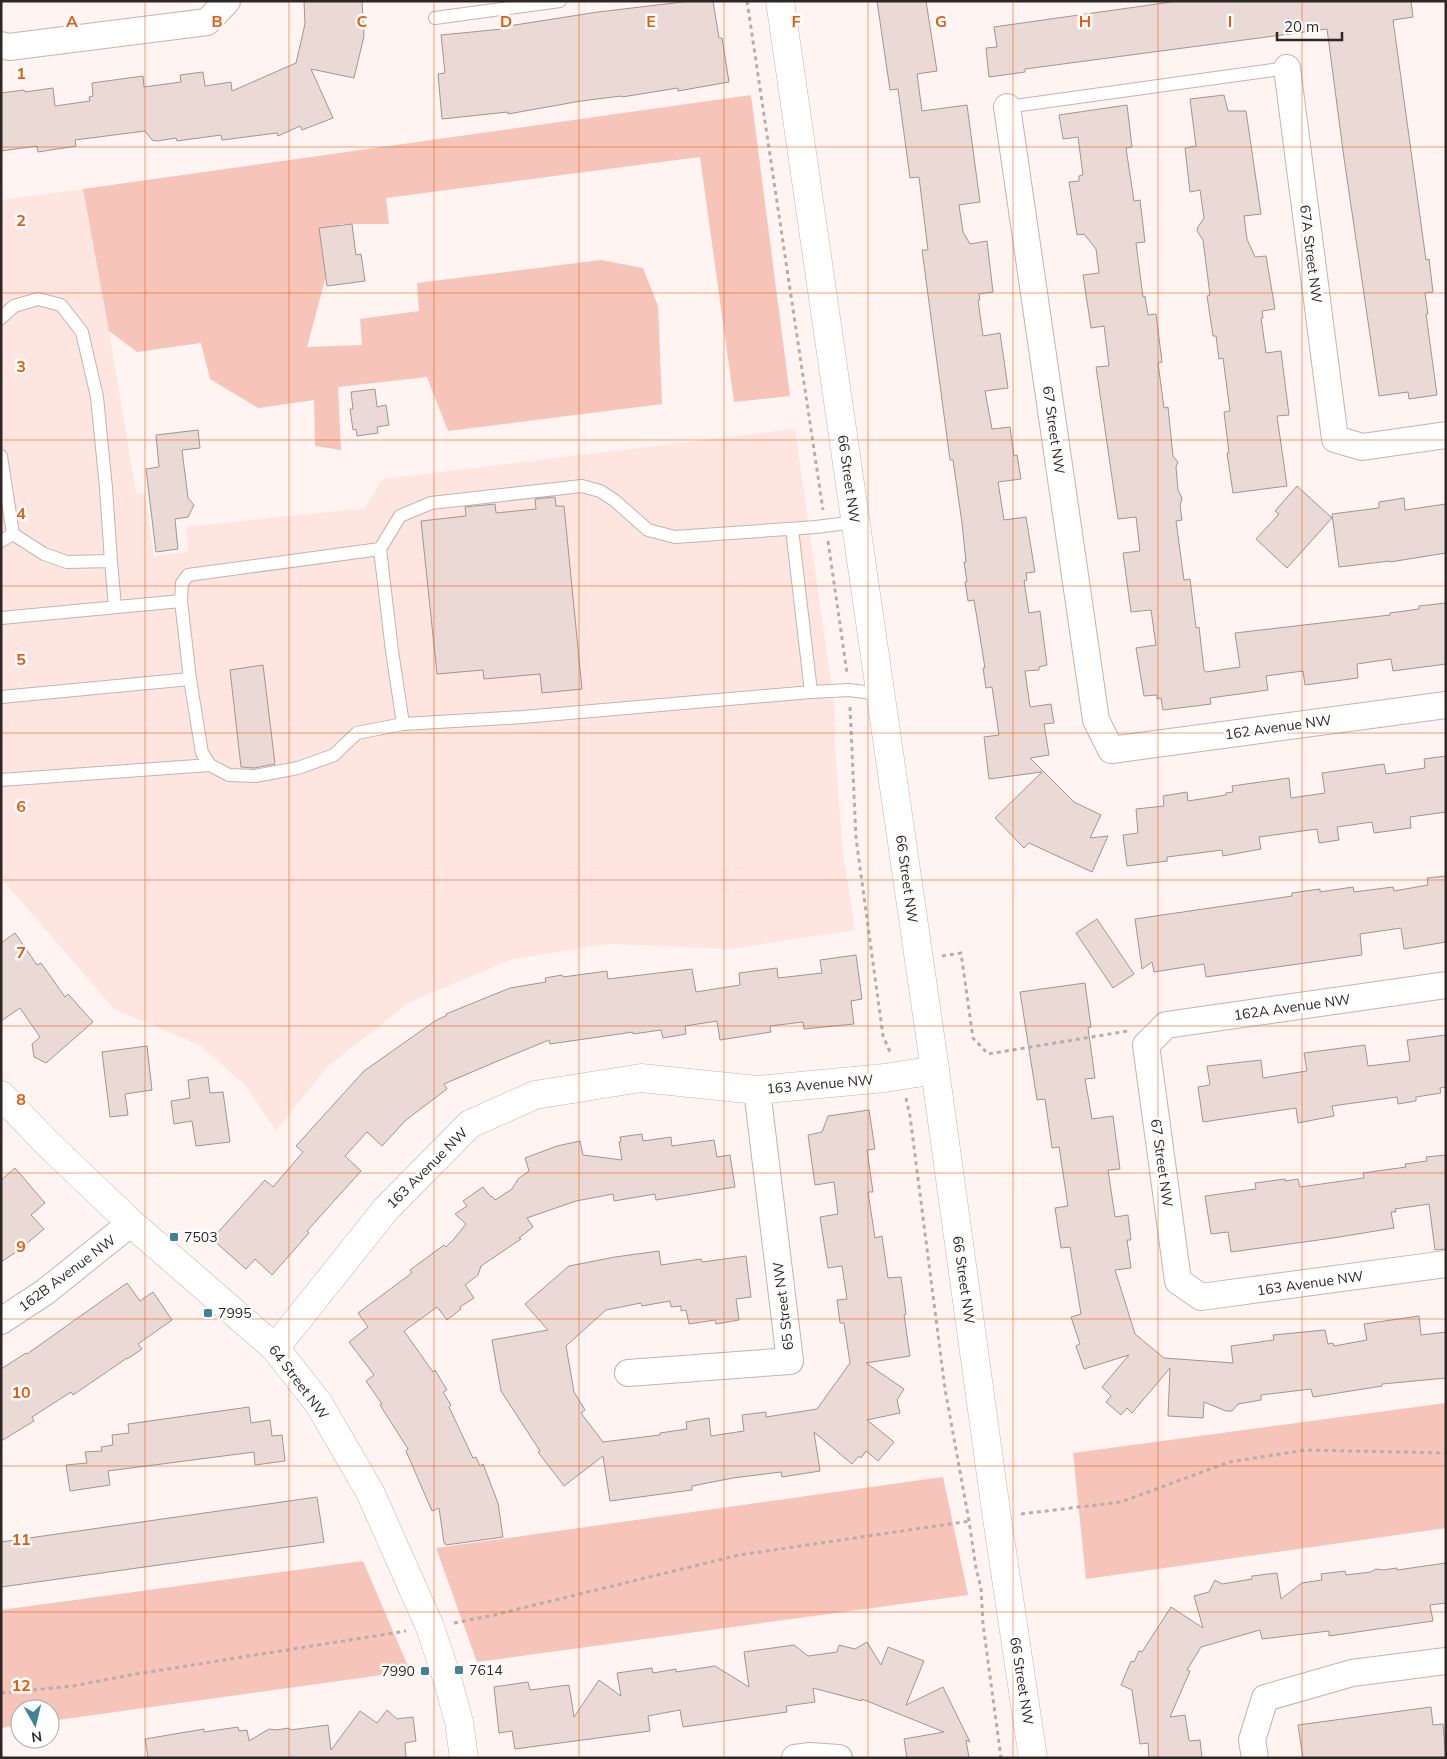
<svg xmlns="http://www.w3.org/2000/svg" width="1447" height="1759" font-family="Mulish,sans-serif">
<rect width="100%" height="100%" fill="#fff4f2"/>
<path fill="#ffe5df" d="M83 189 109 331 136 493 145 494 154 556 188 552 186 527 365 508 382 479 795 429 835 710V743L842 845 855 930 730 949 608 944 510 960 410 1002 327 1067 276 1131 247 1087 201 1046 114 1009 1 878V200Z"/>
<g fill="#f6c4b9">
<path d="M751 95 790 396 734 402 700 157 386 198 389 224H340L307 347 362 345 360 319 419 311 417 283 601 260 643 268 658 306 662 404 448 431 427 377 338 387 341 450 315 446 314 400 258 408 210 379 201 343 137 352 109 331 83 189Z"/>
<path d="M1446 1403V1528L1086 1579 1073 1453Z"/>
<path d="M943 1477 968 1595 477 1662 436 1548Z"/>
<path d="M363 1561 410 1671 50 1721V1709H20V1725L1 1728V1610Z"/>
</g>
<g fill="#ead9d5" stroke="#a49490">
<path d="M304 1H362L364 36 354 78 311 69 333 118 302 130 300 126 278 136 277 133 222 140 221 135 177 141 176 138 157 141 152 140 145 131 75 140 76 146 38 152 37 146 1 151V93L24 90 25 92 53 88 55 106 90 101 89 97 93 96 92 83 143 76 144 87 181 82 180 75 203 72 205 86 231 82 232 91 296 63 305 24Z"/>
<path d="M691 1H713L719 38H722L729 82 678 91V88L622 97 621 96 581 101 508 114V112L442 119 438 74 445 73 441 35 502 29V27L598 12Z"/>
<path d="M877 1H926L937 71 917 74 922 111 967 105 980 202 959 205 963 232 970 244 987 241 993 292 979 294 980 300H978L983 336 1000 333 1008 388 985 391 992 429 1010 427 1014 456 1017 455 1021 479 998 482 1004 520 1026 517 1035 572 1026 573 1027 580 1024 581 1029 613 1040 611 1047 665 1039 667V670L1025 671 1030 707 1051 704 1054 723 1044 724 1049 755 1030 758 1074 802 1101 815 1090 838 1108 836 1092 872 1029 843 1024 848 995 818 1042 772 989 779 984 737 999 735 992 687 986 688 983 668H985L974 600 968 601 965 582H967L964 562H966L962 523 953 460H950L922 250H928L919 177 910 178 898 89 890 90Z"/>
<path d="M1178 1H1411L1413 17 1393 20 1426 260 1429 259 1433 292 1425 293 1428 314H1426L1437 395 1409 399 1408 392 1379 396 1344 158 1327 29 1025 69V72L989 77 986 48 997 47 994 27Z"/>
<path d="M1224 95 1228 111H1246L1261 214 1244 216 1247 239 1255 257 1266 256 1275 309 1262 311 1263 318H1261L1266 353 1281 351 1289 415 1277 416 1287 486 1233 493 1227 453H1229L1224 412 1230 411 1223 358 1219 359 1216 336H1213L1207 296 1210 295 1203 240 1197 231 1198 227 1204 218 1200 190 1190 192 1185 148 1196 146 1190 99Z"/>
<path d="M1127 105 1132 147 1126 148 1134 201 1140 200 1145 242 1136 243 1143 297 1145 296 1148 315 1156 314 1162 362 1158 363 1164 408 1168 407 1173 456 1178 462 1176 467 1178 490 1182 498 1180 506 1182 520 1176 521 1184 580 1190 579 1196 628 1199 627 1204 670 1206 672 1240 667 1235 633 1390 615V613L1419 609V606L1446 603V664L1393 671 1391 659 1357 664 1358 678 1305 685 1303 671 1266 676 1268 690 1210 698 1211 704 1163 710 1161 698 1157 699V695L1144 696 1136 648 1156 645 1151 610 1131 612 1123 553 1140 551 1136 517 1118 519 1096 367 1109 366 1104 326 1091 328 1083 275 1099 273 1096 249 1084 234 1077 235 1069 182 1079 181V176L1083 175 1078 137 1063 139 1059 115Z"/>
<path d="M352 224 356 255 361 254 365 281 327 286 319 228Z"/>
<path d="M375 389 377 407 386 405 389 425 377 427 378 433 357 436 356 429 353 430 350 409H353L351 392Z"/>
<path d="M198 430 200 448 182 450 188 498 194 505 188 517 175 519 178 549 156 552 146 469 159 467 156 435Z"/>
<path d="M1297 486 1332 518 1287 568 1256 539 1279 514 1275 511Z"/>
<path d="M555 497 556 506H564L582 689 542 693 540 674 484 679 483 670 437 674 421 521 466 516 465 507 495 504 496 513 536 509 535 499Z"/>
<path d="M1404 498 1405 510 1446 504V553L1390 562V561L1339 567 1332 514 1379 508V502Z"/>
<path d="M263 665 275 764 254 768 241 767 230 670Z"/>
<path d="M1446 756V812L1410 817 1411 828 1374 833 1372 822 1337 827 1339 840 1319 843 1317 829 1259 837 1261 849 1223 856 1222 850 1167 857V861L1127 866 1123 835 1138 833 1136 809 1164 806 1163 796 1187 792 1188 801 1226 795V793L1233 792 1232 786 1289 778 1291 798 1325 793 1322 773 1384 764 1386 774 1425 768 1424 759Z"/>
<path d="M1446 876V942L1404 949 1401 928 1360 934 1362 955 1206 977 1204 964 1154 972 1152 962 1142 969 1135 919 1292 896V893L1320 889V892L1353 887 1354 892 1393 887 1394 891 1428 885 1427 878Z"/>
<path d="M1097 919 1134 974 1113 988 1076 933Z"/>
<path d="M15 933 37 965 41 963 65 997 68 994 93 1022 46 1063 34 1057 32 1044 40 1037 20 1008 1 1021V943Z"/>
<path d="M856 955 862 999 851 1001 854 1024 804 1029 803 1022 770 1026 771 1032 720 1040 717 1021 685 1026 686 1034 663 1038 661 1030 633 1034V1032L550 1044 549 1040 493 1063 444 1084 447 1089 406 1120 382 1146 367 1132 345 1156 361 1171 307 1231 309 1233 272 1275 255 1259 246 1269 212 1239 265 1180 273 1187 303 1152 296 1146 364 1071 435 1021 447 1015 446 1014 510 988 546 982 545 978 562 975 563 977 607 971 608 979 692 969 696 992 740 985 739 973 777 968 778 978 822 973 820 960Z"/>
<path d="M1085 983 1091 1027 1088 1028 1095 1078 1085 1079 1092 1119 1113 1116 1120 1169 1108 1170 1115 1217 1128 1215 1131 1240H1127L1131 1268 1115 1270 1135 1334 1164 1358 1233 1363 1231 1346 1274 1340 1273 1335 1325 1330 1328 1344 1333 1343 1334 1346 1367 1340 1364 1324 1419 1316 1421 1335 1446 1332V1378L1382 1384V1386L1313 1397 1311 1389 1261 1395V1400L1238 1404 1232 1411H1226L1204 1402 1203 1418 1168 1416 1170 1368 1132 1413 1127 1408 1121 1415 1106 1402 1111 1396 1102 1387 1129 1355 1084 1369 1076 1346 1080 1344 1071 1317 1081 1314 1070 1247 1061 1248 1055 1208 1068 1206 1059 1147 1052 1148 1045 1099 1037 1100 1020 992Z"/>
<path d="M1446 1035V1087L1440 1088 1441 1093 1416 1097V1101L1398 1104 1397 1097 1332 1106 1334 1116 1298 1123 1296 1108 1203 1122 1198 1087 1210 1085 1207 1066 1261 1060 1263 1078 1307 1071 1304 1053 1365 1045 1368 1066 1410 1061 1407 1040Z"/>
<path d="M147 1046 152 1090 125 1094 128 1115 110 1117 102 1052Z"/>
<path d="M208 1077 210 1093 223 1092 230 1142 196 1146 192 1121 174 1124 171 1101 190 1098 188 1080Z"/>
<path d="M869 1110 875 1149 867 1150 873 1192H868L875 1238 882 1236 888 1278 901 1277 906 1314 904 1315 910 1356 866 1363 904 1389 897 1400 900 1413 867 1420 894 1442 878 1461 866 1451 861 1458 859 1456 852 1464 814 1432 820 1471 782 1477 781 1472 733 1478 692 1486V1490L610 1501 603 1456 564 1486 538 1452 540 1451 501 1391 492 1340 548 1330 525 1304 569 1266 615 1257 659 1251 661 1265 701 1259 702 1262 746 1256 751 1297 736 1299 739 1320 716 1324 715 1320 689 1324 686 1310 681 1311V1306L671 1307 670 1301 642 1306 641 1303 606 1310 566 1346 574 1392 585 1410 581 1413 603 1442 660 1435V1433L687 1429 686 1422 709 1418 711 1436 744 1431 742 1415 766 1412V1417L817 1409 850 1363 844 1323H840L837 1300 847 1299 842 1266 828 1268 820 1217 838 1214 834 1182 815 1185 808 1135 822 1132 828 1116Z"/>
<path d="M642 1134 643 1141 671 1137 672 1146 714 1140 717 1157 730 1155 735 1187 656 1200 655 1194 614 1201 613 1194 576 1201 527 1218 533 1227 519 1238 521 1239 481 1266 478 1275 465 1285 474 1298 460 1307 461 1309 447 1320 437 1307 404 1331 433 1372 435 1370 447 1390 443 1392 451 1405 449 1407 473 1458 476 1457 480 1466 483 1464 498 1503 503 1537 446 1545 445 1543H444L439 1508 432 1511 406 1451 408 1449 380 1405 382 1404 366 1381 374 1375 349 1342 368 1327 358 1313 412 1273 410 1270 444 1245 446 1247 454 1239 466 1224 455 1214 467 1206 463 1201 483 1187 491 1197 492 1196 495 1200 512 1189 518 1179 529 1171 525 1158 557 1146 580 1141 583 1155 622 1160 619 1142H621L620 1137Z"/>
<path d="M1446 1155V1249L1435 1250 1429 1204 1395 1209 1396 1212H1391L1394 1228 1333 1238 1231 1252 1228 1232 1211 1234 1205 1196 1256 1189 1255 1183 1285 1179V1181L1298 1179 1300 1187 1364 1178 1363 1173 1406 1167 1405 1164 1427 1161 1426 1157Z"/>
<path d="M15 1168 45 1203 31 1215 44 1229 19 1250 1 1262V1180Z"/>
<path d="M127 1283 140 1301 153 1292 172 1320 138 1344 142 1349 127 1359V1358L73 1395 71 1392 32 1417 34 1421 1 1441V1369L26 1353 27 1354Z"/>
<path d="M249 1407 251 1423 270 1420 272 1436 282 1435 285 1461 255 1465 254 1452 108 1471 110 1485 70 1491 66 1465 87 1463 85 1452 102 1451 101 1447 113 1445 112 1435 129 1433 128 1424Z"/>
<path d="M317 1497 324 1542 1 1587V1542Z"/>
<path d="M1446 1563V1603L1430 1605 1433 1621 1329 1636V1631L1262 1639 1260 1630 1201 1647 1187 1670 1190 1671 1170 1717 1185 1715 1189 1740 1190 1741 1200 1740 1202 1758H1149L1148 1743 1140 1744 1132 1690 1121 1685 1131 1661 1134 1662 1139 1651 1142 1652 1171 1607 1203 1628 1194 1596 1209 1592 1215 1580 1222 1584 1252 1579V1576L1277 1573 1281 1599 1302 1583 1322 1580 1321 1574 1345 1571 1346 1575 1371 1572 1376 1569 1383 1570 1397 1568V1570Z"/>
<path d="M867 1642 881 1665 888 1647 924 1661 906 1705 943 1687 970 1742 966 1740 969 1758H907L904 1739 944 1732 862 1699V1701L813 1688 815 1702 786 1706 787 1712 683 1727 680 1710 648 1716 650 1731 515 1749 512 1731 499 1733 494 1687 528 1682 530 1690 569 1685 574 1717 599 1680 621 1696 617 1673 652 1668 653 1673 676 1669V1672L715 1666 749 1687 744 1652 794 1645 808 1656 837 1652 839 1645 855 1649Z"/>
<path d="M1431 1707 1433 1725 1443 1724 1446 1758H1303L1298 1725Z"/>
<path d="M387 1710 397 1719 413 1717 416 1741 405 1743 406 1758H148L145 1739 204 1729V1732L238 1727 239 1731 247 1730 249 1741 269 1729 276 1730 289 1728 290 1730 328 1725 331 1750 360 1711 377 1723Z"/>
</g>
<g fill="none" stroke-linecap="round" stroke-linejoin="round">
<defs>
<g id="lane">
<path d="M435 18 560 1"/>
<path d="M1007 107 1287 68"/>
<path d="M1 318 14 306 38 299 61 305 82 332 97 397 106 488 111 561"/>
<path d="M1 456 13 534"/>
<path d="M855 522 816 527 675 537 648 530 614 500 600 491 582 486 431 503 400 516 380 549 392 651 403 724 523 717 811 692 849 690 880 694"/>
<path d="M792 529 811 692"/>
<path d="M1 541 13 534 44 554 67 562 111 561 115 607"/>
<path d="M380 549 188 575 182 583 181 601 190 679 202 753 210 765 229 775 255 776 298 768 334 755 357 733 403 724"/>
<path d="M1 618 181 601"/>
<path d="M1 697 190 679"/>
<path d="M1 780 210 765"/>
</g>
<g id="street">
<path d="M1 45 9 47 207 22 227 1"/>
<path d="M1287 68 1335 439 1362 447 1446 435"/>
<path d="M1007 107 1096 720 1111 750 1446 705"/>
<path d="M1446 985 1166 1025 1146 1045 1178 1281 1201 1297 1446 1264"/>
<path d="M1 1321 45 1292 131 1223"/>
<path d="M628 1373 790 1361 757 1090"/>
<path d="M795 1758 810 1756 839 1758"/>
<path d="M1255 1758 1252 1740 1265 1698 1352 1673 1446 1661"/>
</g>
<g id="secondary">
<path d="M780 1 935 1070 997 1518 1033 1758"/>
<path d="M1 1095 47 1143 131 1223 275 1348 319 1404 370 1492 430 1627 447 1678 459 1722 464 1758"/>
<path d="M275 1348 386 1209 470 1124 535 1095 641 1078 757 1090 885 1078 935 1070"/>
</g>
</defs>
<use href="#lane" stroke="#c3b3af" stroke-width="14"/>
<use href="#street" stroke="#c3b3af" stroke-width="28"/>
<use href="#secondary" stroke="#c3b3af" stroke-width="29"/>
<g stroke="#b7aeac" stroke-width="3" stroke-dasharray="4 4" stroke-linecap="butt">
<path d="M747 1 823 510"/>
<path d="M828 541 847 673"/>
<path d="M850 707 856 838 883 1036 890 1052"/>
<path d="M942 956 961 953 973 1038 988 1054 1128 1031"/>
<path d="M906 1098 910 1116 945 1389 969 1521 976 1568 981 1588 983 1624 1001 1758"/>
<path d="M1021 1514 1121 1502 1229 1462 1306 1450 1446 1453"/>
<path d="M454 1623 494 1615 739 1555 970 1521"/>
<path d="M1 1693 73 1686 136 1674 406 1631"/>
</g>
<use href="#lane" stroke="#fff" stroke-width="12"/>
<use href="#street" stroke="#fff" stroke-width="26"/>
<use href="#secondary" stroke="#fff" stroke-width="28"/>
</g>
<path fill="none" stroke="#e8590c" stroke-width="1" stroke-opacity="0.55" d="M145 1V1758M289 1V1758M434 1V1758M579 1V1758M724 1V1758M868 1V1758M1013 1V1758M1158 1V1758M1302 1V1758M1 147H1446M1 293H1446M1 440H1446M1 586H1446M1 733H1446M1 880H1446M1 1026H1446M1 1173H1446M1 1319H1446M1 1466H1446M1 1612H1446"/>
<g fill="#418395" stroke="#fff" stroke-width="2">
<rect x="169" y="1232" width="10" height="10" rx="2.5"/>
<rect x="203" y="1308" width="10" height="10" rx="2.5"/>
<rect x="454" y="1665" width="10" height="10" rx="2.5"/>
<rect x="420" y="1666" width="10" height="10" rx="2.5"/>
</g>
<g text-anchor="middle" stroke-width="5" stroke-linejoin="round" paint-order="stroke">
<g font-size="14" fill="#2e2726" stroke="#fff">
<text transform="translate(1311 254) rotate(83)" y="5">67A Street NW</text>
<text transform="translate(1054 430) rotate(82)" y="5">67 Street NW</text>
<text transform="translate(849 479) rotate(82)" y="5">66 Street NW</text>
<text transform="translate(1278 727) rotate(-8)" y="5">162 Avenue NW</text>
<text transform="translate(907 879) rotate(82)" y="5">66 Street NW</text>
<text transform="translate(1292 1007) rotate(-8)" y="5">162A Avenue NW</text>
<text transform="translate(820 1084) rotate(-5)" y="5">163 Avenue NW</text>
<text transform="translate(1162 1163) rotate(82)" y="5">67 Street NW</text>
<text transform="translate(427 1168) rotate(-45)" y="5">163 Avenue NW</text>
<text transform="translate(67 1273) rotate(-37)" y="5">162B Avenue NW</text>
<text transform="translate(964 1280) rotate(82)" y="5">66 Street NW</text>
<text transform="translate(1310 1283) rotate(-8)" y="5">163 Avenue NW</text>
<text transform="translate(783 1306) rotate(-97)" y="5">65 Street NW</text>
<text transform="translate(299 1382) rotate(53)" y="5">64 Street NW</text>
<text transform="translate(1022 1681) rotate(81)" y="5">66 Street NW</text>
</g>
<g font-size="14" fill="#2e2726" stroke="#fff" text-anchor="start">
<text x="184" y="1242">7503</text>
<text x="218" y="1318">7995</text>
<text x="469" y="1675">7614</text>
<text x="415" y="1676" text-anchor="end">7990</text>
</g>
</g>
<g font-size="16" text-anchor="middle" font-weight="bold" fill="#e8590c" stroke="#fff" stroke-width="5" stroke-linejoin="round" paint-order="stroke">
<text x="72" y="27">A</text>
<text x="217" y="27">B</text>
<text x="362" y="27">C</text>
<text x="506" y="27">D</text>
<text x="651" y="27">E</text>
<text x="796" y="27">F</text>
<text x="941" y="27">G</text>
<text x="1085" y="27">H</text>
<text x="1230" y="27">I</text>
<text x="21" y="79">1</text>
<text x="21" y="226">2</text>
<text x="21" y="372">3</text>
<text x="21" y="519">4</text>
<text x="21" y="665">5</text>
<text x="21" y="812">6</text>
<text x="21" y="958">7</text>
<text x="21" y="1105">8</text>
<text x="21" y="1252">9</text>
<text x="21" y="1398">10</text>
<text x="21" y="1545">11</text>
<text x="21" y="1691">12</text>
</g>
<rect width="1447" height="1759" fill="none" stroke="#2e2726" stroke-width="5"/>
<g transform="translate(35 1724) rotate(172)"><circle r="24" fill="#ffffff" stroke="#aba9a8"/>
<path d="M0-4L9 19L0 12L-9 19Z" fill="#418395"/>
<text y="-8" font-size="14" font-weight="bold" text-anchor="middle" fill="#2e2726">N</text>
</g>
<path d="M1277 32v8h65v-8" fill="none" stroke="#2e2726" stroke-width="2.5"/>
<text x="1284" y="32" font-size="15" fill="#2e2726" stroke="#ffffff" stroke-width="4" paint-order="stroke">20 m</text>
</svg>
